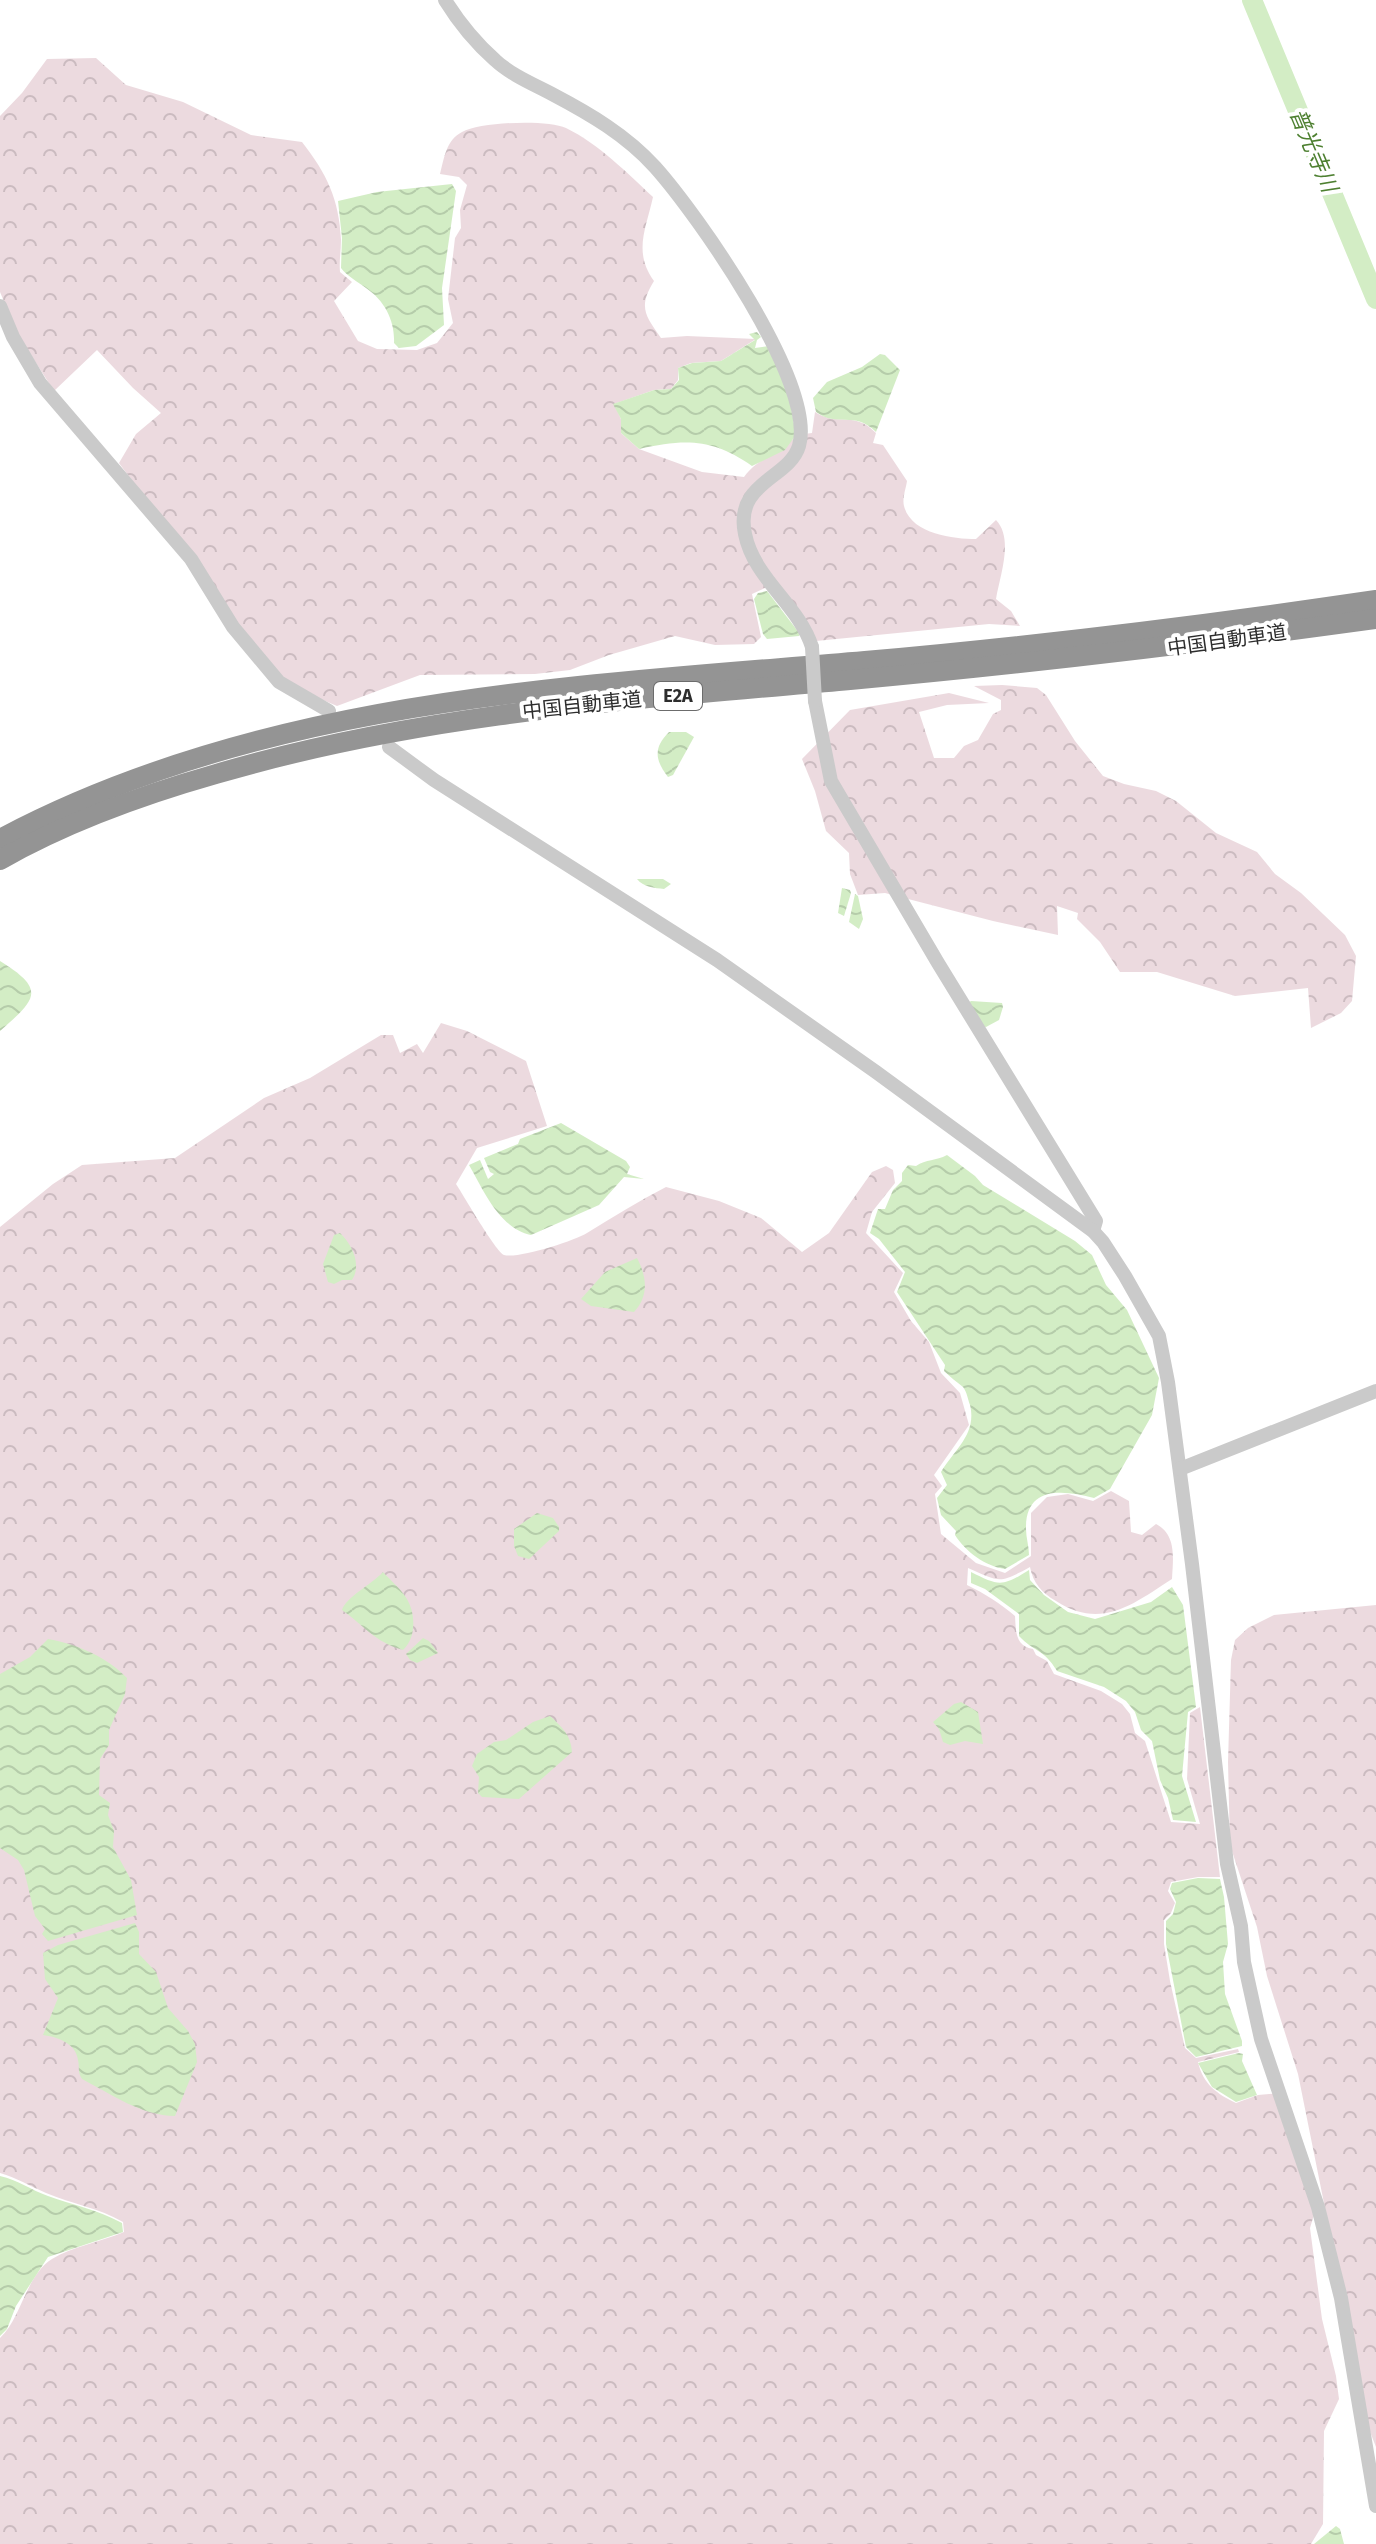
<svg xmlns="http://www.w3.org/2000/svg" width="1376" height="2544" font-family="'Fira Sans','Noto Sans JP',sans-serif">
<defs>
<pattern id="forest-crowns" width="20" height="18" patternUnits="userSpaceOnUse" patternTransform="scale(2)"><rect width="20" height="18" fill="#ecdadf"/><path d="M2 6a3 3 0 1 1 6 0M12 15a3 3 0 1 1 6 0" fill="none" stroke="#cbbbc0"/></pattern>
<pattern id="water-waves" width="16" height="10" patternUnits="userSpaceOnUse" patternTransform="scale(2)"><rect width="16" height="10" fill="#d3edc5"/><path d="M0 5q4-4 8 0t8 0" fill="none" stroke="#b5ccaa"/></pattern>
</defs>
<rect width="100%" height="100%" fill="#fff"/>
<g fill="url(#forest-crowns)">
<path d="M96 58 126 85 183 102 251 135 302 142C327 174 339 199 341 240 341 251 339 261 340 272L352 282 334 301 358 341 377 349 417 350 437 343 453 323 448 299 455 238 461 228 460 210 467 185 459 177 440 174C444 159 446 140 462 132 480 122 547 119 566 128 599 144 627 173 653 197 646 229 633 252 654 281 638 307 645 315 661 338L687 336 756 339 721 361 691 363 678 368V380L671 389 654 390 614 404 621 419V433L639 449 702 472 744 477C761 454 779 459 796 435L812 433 815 412C838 427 854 410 876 433L873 443 883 445 907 481C906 488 902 499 904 506 911 534 953 539 976 539L996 520C1014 539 1000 575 996 599L1011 611 1020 626 989 624 816 641 790 598 765 588 752 594 761 637 754 644 715 645 675 636 609 655 570 670 535 674 420 675 337 706 290 686 235 621 119 463 136 434 161 413 133 388 97 350 54 391 18 335 0 292V116L22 93 47 59Z"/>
<path d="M1002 685 1037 688 1046 695 1075 741 1103 776 1124 784 1156 791 1176 801 1216 833 1257 852 1275 874 1301 893 1345 935 1356 956 1352 1001 1341 1013 1311 1028 1308 988 1235 996 1157 972H1120L1100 942 1077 919 1078 913 1057 906 1058 935 993 921 885 893 858 895 850 874 849 853 826 831 815 791 802 759 850 710 949 693 989 703 947 705 919 712 934 758H954L964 746 978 740 993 714 1001 710V700L974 686Z"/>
<path d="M441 1023 467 1031 526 1061 547 1126 477 1148 456 1184C464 1196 496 1252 504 1255 518 1259 574 1241 587 1233 613 1217 639 1201 666 1187L719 1201 761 1218 802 1252 829 1233 872 1172 886 1166 893 1170 895 1183 872 1212 866 1233 903 1273 894 1292 911 1321 929 1342 941 1373 960 1393 969 1425 934 1475 942 1486 935 1494 941 1534 976 1563 1005 1573 1031 1556V1513L1047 1497 1068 1494 1093 1501 1111 1491 1129 1501 1131 1532 1142 1535 1156 1524C1177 1535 1173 1559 1172 1579 1132 1605 1101 1630 1056 1601 1042 1593 1033 1583 1030 1567 999 1584 1000 1582 968 1568L967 1585C984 1593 1001 1604 1015 1616 1016 1631 1015 1646 1033 1649L1036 1655 1047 1661 1054 1674 1101 1691 1122 1704 1130 1714 1135 1733 1145 1741 1171 1822 1200 1824 1187 1779 1190 1713 1200 1707 1220 1877H1198L1171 1882 1168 1891 1175 1903 1171 1913 1164 1920V1944L1170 1981 1185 2048 1196 2058 1238 2049 1239 2052 1198 2062C1203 2084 1217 2094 1236 2103L1258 2095 1280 2093 1319 2198 1310 2228 1322 2319 1336 2376 1339 2399 1324 2431 1323 2524 1311 2544H0V2338C21 2319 26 2275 52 2259 73 2246 101 2242 124 2232L123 2222C99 2208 72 2204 46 2193 30 2186 17 2178 0 2173V1227L53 1184 82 1165 175 1158 264 1098 310 1078 381 1035H393L400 1053 417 1044 423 1053Z"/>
<path d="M1376 1605V2447L1348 2375 1328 2223 1298 2074 1267 1976 1257 1927 1230 1845 1228 1762 1231 1660 1235 1640 1248 1628 1274 1615Z"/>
</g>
<g fill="url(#water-waves)">
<path d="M452 184 456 191 442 288 444 325 416 346 399 348 394 343C395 321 385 301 366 288 358 282 347 276 341 268L342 238 338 201 377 192Z"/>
<path d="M757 332 761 337 757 340 755 348 769 346 784 368 796 435 785 450 752 466C712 438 685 439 639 449L621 433V419L613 404 654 390 671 389 679 380 678 368 692 363 721 361 755 340 749 334Z"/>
<path d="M880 354 885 355 900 370 876 432C854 410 837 428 816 412L813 398 827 382 862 367Z"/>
<path d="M767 591 800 634 799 636 767 639 763 634 754 599 758 593Z"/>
<path d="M669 732H686L694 737 673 775 668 777C655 760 653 748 669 732Z"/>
<path d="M637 879H663L671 884 664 889C655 888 643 887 637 879Z"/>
<path d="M842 888 850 890 851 893 844 916 838 913Z"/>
<path d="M855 894 858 896 863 919 859 929 849 922Z"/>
<path d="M0 961C47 990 36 999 0 1031Z"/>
<path d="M971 1001 1002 1003 1003 1007 999 1020 986 1027 981 1026 968 1003Z"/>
<path d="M561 1123 626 1161 630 1167 627 1174 644 1179 624 1177 599 1205 531 1235C499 1228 484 1191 469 1165L480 1160 488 1179 494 1174 490 1172 484 1158 518 1144 520 1139Z"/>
<path d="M947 1155 975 1176 983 1185 1075 1241 1092 1255 1106 1285 1127 1310 1159 1378 1152 1415 1110 1489 1094 1498C1064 1490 1025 1485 1026 1529 1026 1538 1029 1546 1029 1555L1005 1569C985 1566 966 1552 955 1535L956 1531 941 1515 937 1498 947 1485 941 1472C955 1449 977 1434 970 1405 968 1400 967 1392 963 1387 957 1382 950 1377 944 1371L945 1365 897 1292 905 1272 879 1239 870 1233 878 1209H885L893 1190 902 1181V1173L908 1165 916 1166C926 1159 936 1161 947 1155Z"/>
<path d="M340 1233C352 1244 362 1265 352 1280H342L334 1284 328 1282 323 1264 334 1235Z"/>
<path d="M637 1258C647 1277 649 1296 634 1312L591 1306 581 1299 605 1272Z"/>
<path d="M537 1513 553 1518 559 1527V1531L529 1559 518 1556 514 1546V1529Z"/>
<path d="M1029 1570 1030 1580 1044 1595 1068 1612 1095 1619 1151 1602 1172 1587 1183 1605 1196 1707 1188 1712 1182 1776 1196 1822 1173 1820 1168 1798 1160 1780 1152 1741 1141 1730 1135 1712 1126 1701 1104 1687 1057 1671C1044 1649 1034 1652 1019 1636V1614L985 1589 971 1583V1572C999 1586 1002 1587 1029 1570Z"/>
<path d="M383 1572C390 1580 399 1587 405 1596 416 1611 417 1638 403 1650 373 1641 366 1627 342 1610 346 1597 371 1585 383 1572Z"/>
<path d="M423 1638 429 1641 438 1653 417 1663 410 1660 406 1654Z"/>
<path d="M48 1639C77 1644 107 1657 127 1678L125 1694 109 1730V1745L100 1759 99 1795 110 1803 108 1815 114 1831 113 1847 131 1880 137 1915 48 1941 42 1934 45 1929 35 1916 24 1870 18 1860 0 1848V1674L30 1657Z"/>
<path d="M961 1702 978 1712 983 1744 965 1741 950 1745 943 1742 939 1729 933 1722 954 1704Z"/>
<path d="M550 1716C562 1727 571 1735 572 1752L519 1799 482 1797 478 1793 479 1777 472 1766 477 1754 494 1742 506 1740 533 1722Z"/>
<path d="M1198 1878 1220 1879 1224 1897 1228 1944 1223 1962 1225 1994 1242 2041V2046L1196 2057 1186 2047 1166 1944V1921L1173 1914 1176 1902 1170 1889 1172 1883Z"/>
<path d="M135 1923 139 1932V1954L156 1972 168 2008 188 2031 195 2044 197 2062 175 2116C142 2116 111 2094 82 2079 77 2071 80 2069 78 2060 76 2043 57 2037 43 2035L58 1998 45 1979 43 1953 58 1945Z"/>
<path d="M1239 2053 1243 2054 1242 2061 1257 2095 1236 2102 1212 2087 1198 2063Z"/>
<path d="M0 2176C18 2180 31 2190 48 2196 73 2205 98 2210 122 2223L123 2232 48 2257 16 2306 7 2329 0 2336Z"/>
<path d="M1336 2526 1340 2529 1344 2544H1314Z"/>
</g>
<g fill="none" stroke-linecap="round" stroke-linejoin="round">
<path stroke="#d3edc5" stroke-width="20" d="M1252 0 1376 299"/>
<g stroke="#cacaca" stroke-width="14">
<path d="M445 0C458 21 477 44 495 60 511 75 533 84 552 94 590 114 626 135 655 167 697 214 817 384 799 446 789 479 734 482 745 534 754 579 799 605 812 647"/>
<path d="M0 306 13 337 40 383 191 559 233 627 279 682 329 711"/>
<path d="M815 701 831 781 938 963 1096 1221 1093 1231"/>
<path d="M389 747 434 780 717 960 876 1072 1093 1231 1103 1242 1125 1276 1159 1336 1168 1382 1192 1564 1227 1864 1241 1926 1244 1962 1261 2039 1318 2207 1341 2298 1376 2506"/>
<path d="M1180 1469 1376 1391"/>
</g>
<g stroke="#949494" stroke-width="20">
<path d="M0 839C264 698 573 686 865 661 1036 646 1206 625 1376 600"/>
<path d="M0 860C67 822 142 795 216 774 422 713 637 699 850 680 1026 664 1201 643 1376 619"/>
</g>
<path stroke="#cacaca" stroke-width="14" d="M812 647 815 701"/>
</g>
<g text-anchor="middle" stroke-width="8" stroke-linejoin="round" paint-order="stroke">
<rect fill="#fff" stroke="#6c6c6c" stroke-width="2" x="654" y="682" width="48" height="28" rx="6"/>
<g font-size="18" font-weight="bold" fill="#2d2d2d">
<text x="678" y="702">E2A</text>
</g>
<g font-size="20" fill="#2d2d2d" stroke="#fff">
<text transform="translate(1227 640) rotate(-8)" y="7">中国自動車道</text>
<text transform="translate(582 705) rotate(-6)" y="7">中国自動車道</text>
</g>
<g font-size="22" font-style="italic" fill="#4e8031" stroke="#fff">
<text transform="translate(1314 150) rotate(67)" y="8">普光寺川</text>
</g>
</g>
</svg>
